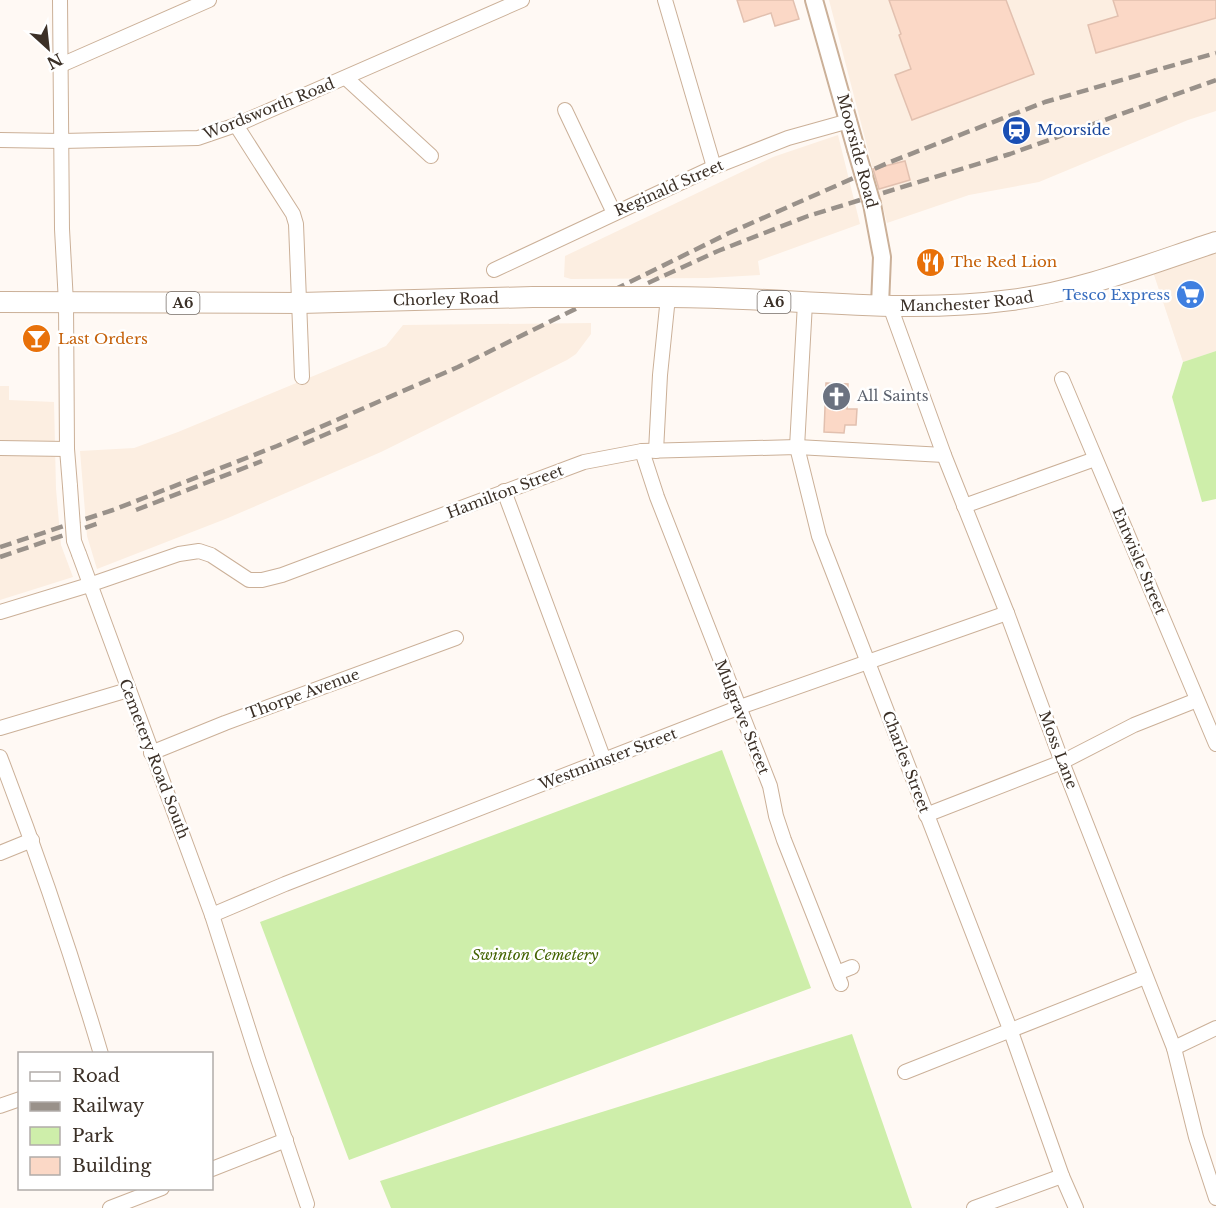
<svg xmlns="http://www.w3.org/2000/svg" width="1216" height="1208" font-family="'Libre Baskerville',serif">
<rect width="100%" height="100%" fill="#fff9f4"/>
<g fill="#fceee1">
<path d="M829 0H1216V111L1188 120 1039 182 969 195 887 223Z"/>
<path d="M838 135 860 224 758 261 760 275 707 278 571 279 564 277 565 256 773 157Z"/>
<path d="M1216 249V351L1183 362 1152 269Z"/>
<path d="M591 323V334L576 354 567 360 381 452 228 518 97 569 87 536 80 451 134 448 178 432 386 346 403 325Z"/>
<path d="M0 386H9V400L54 402 56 489 61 545 73 577 0 600Z"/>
</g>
<g fill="#ceeeaa">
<path d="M1216 351V499L1202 502 1172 397 1183 362Z"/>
<path d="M722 750 811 988 349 1160 260 922Z"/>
<path d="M852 1034 912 1208H391L380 1181Z"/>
</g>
<g fill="#fbd8c6" stroke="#e2c0af" stroke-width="1.5">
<path d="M737 0H793L799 19 775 26 771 13 744 22Z"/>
<path d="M889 0H1006L1034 74 912 120 895 75 911 69 899 35 901 34Z"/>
<path d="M1113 0H1216V18L1096 53 1088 25 1118 16Z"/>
<path d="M905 161 910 180 879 189 873 169Z"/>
<path d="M826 383 848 384 847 409H857L856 425H845L844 433 824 432Z"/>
</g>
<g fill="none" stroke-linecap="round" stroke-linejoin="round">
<defs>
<g id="minor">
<path d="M60 0 62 229 66 303 67 449 70 486"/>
<path d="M665 0 714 167"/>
<path d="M61 65 209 0"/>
<path d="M346 78 431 156"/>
<path d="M565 110 614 213"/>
<path d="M236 125 293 214 296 224 302 377"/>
<path d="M0 140 62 141 198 138 236 125 522 0"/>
<path d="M494 270 714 167 788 138 849 121"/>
<path d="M805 303 797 447 819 536 1010 1029 1062 1176 1076 1208"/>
<path d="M890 306 944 455 1007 613 1062 762 1174 1048 1196 1137 1216 1198"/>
<path d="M1062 379 1216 744"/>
<path d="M0 448 67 449"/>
<path d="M642 451 657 497 770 786 776 816 784 840 841 984"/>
<path d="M656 451 660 375 668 297"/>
<path d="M504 491 604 760"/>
<path d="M964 506 1095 459"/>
<path d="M79 554 212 915 258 1059 307 1204"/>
<path d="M0 612 89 585 179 554 199 551 211 555 249 580H262L282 575 584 462 642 451 797 447 944 455"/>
<path d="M0 728 128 690"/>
<path d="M151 753 225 723 456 638"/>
<path d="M0 757C38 855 71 953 101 1054"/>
<path d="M926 815 1062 762 1134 725 1197 700"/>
<path d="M0 853 32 840"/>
<path d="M212 915 285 884 740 707 1007 613"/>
<path d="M837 973 852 967"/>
<path d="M1174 1048 1216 1028"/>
<path d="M905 1072 1145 977"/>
<path d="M0 1106 20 1099"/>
<path d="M212 1169 286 1140"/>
<path d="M110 1208 162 1188"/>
<path d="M974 1208 1062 1176"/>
</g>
<g id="tertiary">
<path d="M814 0 856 149"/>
<path d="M872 204 882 257 880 305"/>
</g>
<g id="primary">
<path id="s1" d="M657 297C775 295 893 316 1011 300 1081 291 1149 264 1216 242"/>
<path id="s2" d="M0 302 300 303 533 297"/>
</g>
</defs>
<use href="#minor" stroke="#cbb098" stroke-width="16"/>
<use href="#tertiary" stroke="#cbb098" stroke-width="20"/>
<use href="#primary" stroke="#cbb098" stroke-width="22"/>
<use href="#minor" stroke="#fff" stroke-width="14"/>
<use href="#tertiary" stroke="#fff" stroke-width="16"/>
<use href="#primary" stroke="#fff" stroke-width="20"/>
<g stroke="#99918a" stroke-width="4.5" stroke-dasharray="12 6" stroke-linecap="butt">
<path d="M648 283 718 251 808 216 1010 154 1216 80"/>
<path d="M303 444 350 424"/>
<path d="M136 510 262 461"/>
<path d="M0 547 113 510 277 446 458 367 729 233 890 162 1045 102 1216 53"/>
<path d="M0 557 99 523"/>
</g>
<defs>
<path id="minor-bridge" d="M70 486 74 541 79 554"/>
<path id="tertiary-bridge" d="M856 149 872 204"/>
<path id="primary-bridge" d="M533 297H657"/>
</defs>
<use href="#minor-bridge" stroke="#cbb098" stroke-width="16" stroke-linecap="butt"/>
<use href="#tertiary-bridge" stroke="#cbb098" stroke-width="20" stroke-linecap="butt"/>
<use href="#primary-bridge" stroke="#cbb098" stroke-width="22" stroke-linecap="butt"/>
<use href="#minor-bridge" stroke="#fff" stroke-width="14"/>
<use href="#tertiary-bridge" stroke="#fff" stroke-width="16"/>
<use href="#primary-bridge" stroke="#fff" stroke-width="20"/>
</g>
<defs>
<symbol id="station-disc" viewBox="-11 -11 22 22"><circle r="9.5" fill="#1a4fb4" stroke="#fff"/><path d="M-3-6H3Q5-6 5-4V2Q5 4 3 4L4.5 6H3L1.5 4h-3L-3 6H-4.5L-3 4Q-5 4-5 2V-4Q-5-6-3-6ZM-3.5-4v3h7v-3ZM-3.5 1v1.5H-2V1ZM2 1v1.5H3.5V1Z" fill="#fff"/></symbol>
<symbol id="restaurant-disc" viewBox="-11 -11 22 22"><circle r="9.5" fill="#e8710a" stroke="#fff"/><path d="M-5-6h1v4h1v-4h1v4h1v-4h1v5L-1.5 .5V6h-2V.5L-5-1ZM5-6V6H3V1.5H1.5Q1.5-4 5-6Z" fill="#fff"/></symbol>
<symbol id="supermarket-disc" viewBox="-11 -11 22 22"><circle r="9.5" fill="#3f7fe0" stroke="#fff"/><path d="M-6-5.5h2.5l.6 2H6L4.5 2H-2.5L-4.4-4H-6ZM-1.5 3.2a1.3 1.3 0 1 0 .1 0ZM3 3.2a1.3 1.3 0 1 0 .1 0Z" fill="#fff"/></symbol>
<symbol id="bar-disc" viewBox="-11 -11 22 22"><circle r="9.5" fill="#e8710a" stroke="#fff"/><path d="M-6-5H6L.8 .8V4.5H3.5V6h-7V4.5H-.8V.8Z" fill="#fff"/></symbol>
<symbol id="church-disc" viewBox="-11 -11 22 22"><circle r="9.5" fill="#6b7280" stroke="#fff"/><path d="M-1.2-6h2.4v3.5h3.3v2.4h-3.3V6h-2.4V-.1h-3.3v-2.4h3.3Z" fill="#fff"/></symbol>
</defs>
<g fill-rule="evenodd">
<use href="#station-disc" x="1000" y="114" width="33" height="33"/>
<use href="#restaurant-disc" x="914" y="246" width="33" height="33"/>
<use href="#supermarket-disc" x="1174" y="278" width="33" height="33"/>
<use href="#bar-disc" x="20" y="322" width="33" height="33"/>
<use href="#church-disc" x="820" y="380" width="33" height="33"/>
</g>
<g text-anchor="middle" stroke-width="5" stroke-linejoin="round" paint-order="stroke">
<g fill="#fff" stroke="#766e68" stroke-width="1.5">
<rect x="757.5" y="291" width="33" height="22" rx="4.5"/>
<rect x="166.5" y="292" width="33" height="22" rx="4.5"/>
</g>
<g font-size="14" font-weight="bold" fill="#3b3027">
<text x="774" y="307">A6</text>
<text x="183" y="308">A6</text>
</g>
<g font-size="15" fill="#3b3027" stroke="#fff">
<text transform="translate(269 109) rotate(-22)" y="5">Wordsworth Road</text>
<text transform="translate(857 151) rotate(75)" y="5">Moorside Road</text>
<text transform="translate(669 188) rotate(-24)" y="5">Reginald Street</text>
<text dy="5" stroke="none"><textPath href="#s2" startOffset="446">Chorley Road</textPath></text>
<text dy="5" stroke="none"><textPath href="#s1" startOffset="310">Manchester Road</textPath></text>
<text transform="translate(505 492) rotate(-21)" y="5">Hamilton Street</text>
<text transform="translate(1139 561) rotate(67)" y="5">Entwisle Street</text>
<text transform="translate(303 694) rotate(-20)" y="5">Thorpe Avenue</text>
<text transform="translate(742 717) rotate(68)" y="5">Mulgrave Street</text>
<text transform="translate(1058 750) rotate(69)" y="5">Moss Lane</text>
<text transform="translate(154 759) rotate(69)" y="5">Cemetery Road South</text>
<text transform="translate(608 759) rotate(-21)" y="5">Westminster Street</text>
<text transform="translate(906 762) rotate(69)" y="5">Charles Street</text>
</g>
<g font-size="15" fill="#164399" stroke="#fff" text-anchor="start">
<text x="1037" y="135">Moorside</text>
</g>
<g font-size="15" fill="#c56008" stroke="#fff" text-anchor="start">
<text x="951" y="267">The Red Lion</text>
<text x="58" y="344">Last Orders</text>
</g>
<g font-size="15" fill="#366cbe" stroke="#fff" text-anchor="end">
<text x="1170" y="300">Tesco Express</text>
</g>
<g font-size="15" fill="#5b616d" stroke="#fff" text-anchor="start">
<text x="857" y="401">All Saints</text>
</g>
<g font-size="15" font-style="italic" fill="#436302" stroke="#fff">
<text x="535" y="960">Swinton Cemetery</text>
</g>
</g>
<rect x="18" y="1052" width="195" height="138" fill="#ffffff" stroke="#b1aca9" stroke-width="1.5"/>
<rect x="30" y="1072" width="30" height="9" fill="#ffffff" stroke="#b1aca9" stroke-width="1.5"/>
<text x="72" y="1082" font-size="18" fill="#3b3027">Road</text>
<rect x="30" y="1102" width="30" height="9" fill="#99918a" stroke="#b1aca9" stroke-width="1.5"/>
<text x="72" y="1112" font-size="18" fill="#3b3027">Railway</text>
<rect x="30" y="1127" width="30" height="18" fill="#ceeeaa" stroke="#b1aca9" stroke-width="1.5"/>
<text x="72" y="1142" font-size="18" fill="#3b3027">Park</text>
<rect x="30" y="1157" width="30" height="18" fill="#fbd8c6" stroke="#b1aca9" stroke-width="1.5"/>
<text x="72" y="1172" font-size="18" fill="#3b3027">Building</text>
<g transform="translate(48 48) rotate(153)" stroke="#ffffff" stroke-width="4.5" paint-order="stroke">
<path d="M0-4.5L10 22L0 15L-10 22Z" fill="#3b3027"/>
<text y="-9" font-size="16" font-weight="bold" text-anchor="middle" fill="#3b3027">N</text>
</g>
</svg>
